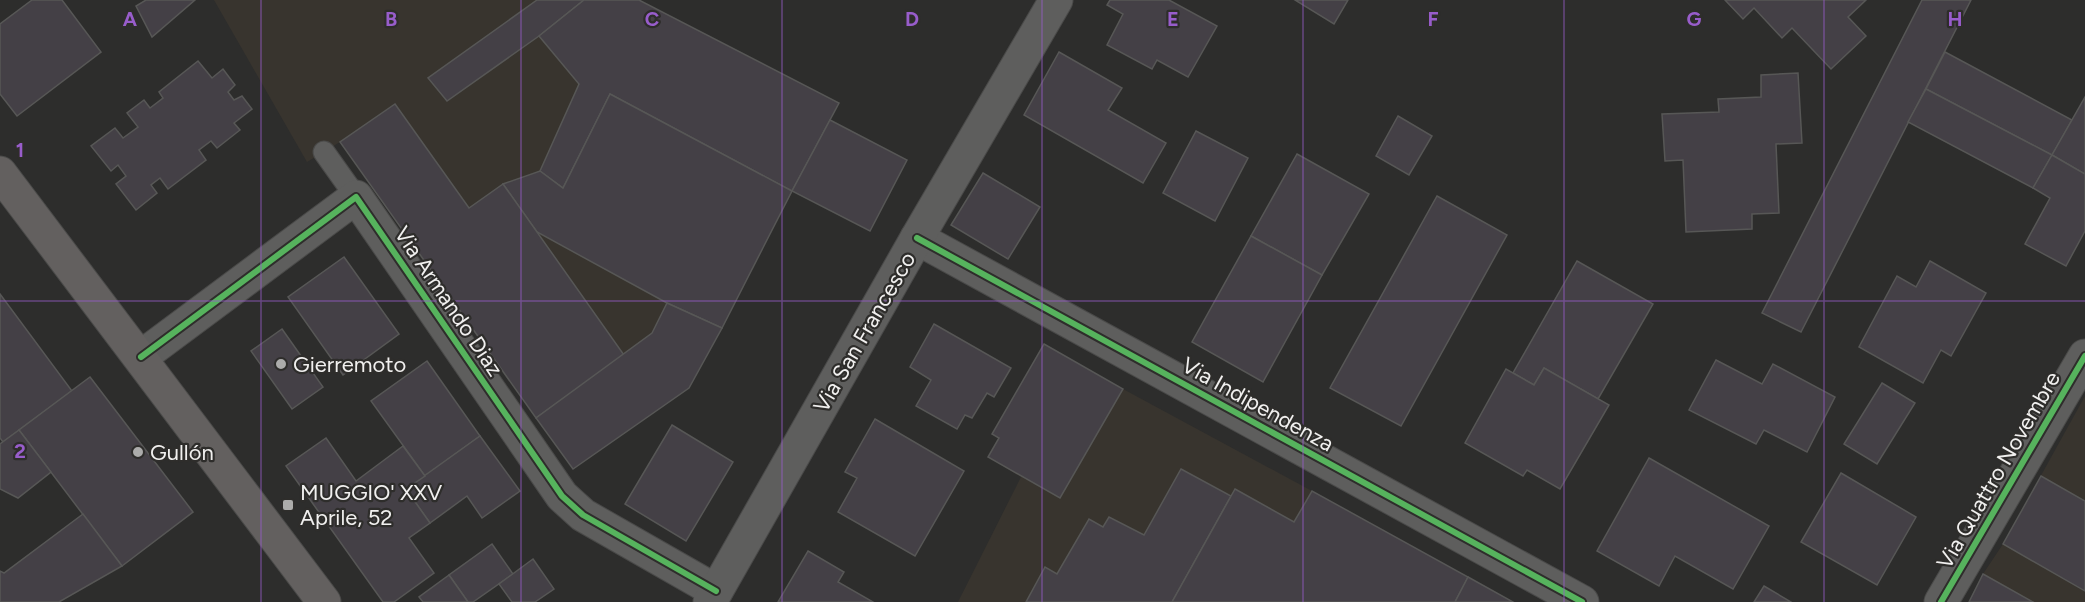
<svg xmlns="http://www.w3.org/2000/svg" width="2085" height="602" font-family="Figtree,sans-serif">
<rect width="100%" height="100%" fill="#2d2d2c"/>
<g fill="#38342e">
<path d="M214 0H639L839 103 689 388 573 469 340 142 307 162Z"/>
<path d="M1044 344 1123 389 1312 491 1513 602H958L1021 477 988 457 999 439 992 434Z"/>
<path d="M2085 396V602H1969L1983 574 2003 544Z"/>
</g>
<g fill="#444046" stroke="#575756" stroke-width="1.5">
<path d="M32 0H62L101 52 17 116 0 94V24Z"/>
<path d="M146 0H195L152 37 136 6Z"/>
<path d="M537 0H584L539 36 447 101 428 78Z"/>
<path d="M584 0H639L839 103 792 191 610 94 563 188 540 171 579 84 539 36Z"/>
<path d="M1110 0H1169L1217 26 1188 77 1157 60 1152 69 1107 45 1123 14 1107 5Z"/>
<path d="M1295 0H1348L1334 24Z"/>
<path d="M1725 0H1866L1848 17 1866 36 1831 69 1792 28 1782 38 1754 8 1743 19Z"/>
<path d="M1922 0H1971L1801 332 1762 313Z"/>
<path d="M1059 52 1122 88 1108 110 1166 143 1143 183 1024 115Z"/>
<path d="M1945 52 2072 120 2052 155 1926 89Z"/>
<path d="M198 61 212 78 223 69 235 85 228 92 234 100 242 96 252 109 234 123 240 130 217 148 211 141 199 150 206 160 168 189 160 178 151 185 157 193 136 210 116 184 126 176 118 165 111 171 91 146 115 128 123 138 138 127 127 113 144 100 150 108 163 98 159 92Z"/>
<path d="M1798 73 1802 143 1776 144 1779 213 1752 214V229L1686 232 1683 160 1665 161 1662 114 1719 112 1718 99 1761 97V75Z"/>
<path d="M1926 89 2052 155 2033 188 1908 122Z"/>
<path d="M610 94 792 191 722 328 667 303 537 232 503 184 540 171 563 188Z"/>
<path d="M2085 97V174L2052 155Z"/>
<path d="M395 104 469 208 503 184 624 355 536 418 340 142Z"/>
<path d="M1398 116 1432 136 1409 175 1376 156Z"/>
<path d="M830 120 907 160 870 231 792 191Z"/>
<path d="M1196 131 1248 158 1215 221 1163 193Z"/>
<path d="M1297 154 1369 194 1322 275 1251 236Z"/>
<path d="M2052 155 2085 174V231L2066 266 2025 244 2050 198 2033 188Z"/>
<path d="M983 173 1040 207 1008 259 951 225Z"/>
<path d="M1437 196 1507 235 1401 426 1330 388Z"/>
<path d="M1251 236 1322 275 1263 382 1192 342Z"/>
<path d="M344 257 399 334 343 375 288 297Z"/>
<path d="M1577 261 1653 304 1598 399 1544 368 1534 385 1513 373Z"/>
<path d="M1930 261 1986 293 1951 356 1941 350 1923 383 1859 347 1897 276 1916 287Z"/>
<path d="M0 294 72 391 3 442 0 438Z"/>
<path d="M667 303 722 328 689 388 573 469 536 418 652 333Z"/>
<path d="M934 324 1011 368 994 397 987 393 972 418 965 415 957 429 916 406 931 380 910 367Z"/>
<path d="M282 329 323 387 292 409 251 351Z"/>
<path d="M1044 344 1123 389 1060 498 988 457 999 438 992 434Z"/>
<path d="M1716 360 1762 384 1773 364 1835 397 1807 452 1764 430 1756 444 1689 410Z"/>
<path d="M427 361 480 436 425 476 371 401Z"/>
<path d="M1544 368 1609 405 1560 489 1527 470 1523 476 1465 443 1506 369 1534 385Z"/>
<path d="M90 377 193 512 122 566 19 430Z"/>
<path d="M1882 383 1915 403 1877 464 1844 444Z"/>
<path d="M875 419 964 471 915 556 838 512 857 478 845 472Z"/>
<path d="M672 425 733 462 686 541 625 504Z"/>
<path d="M19 430 51 472 18 498 0 489V444Z"/>
<path d="M480 436 520 491 482 518 467 496 430 523 406 489Z"/>
<path d="M326 438 356 481 403 446 425 476 406 489 430 523 409 538 434 573 394 602H383L286 466Z"/>
<path d="M1649 458 1769 526 1733 589 1675 556 1659 586 1597 551Z"/>
<path d="M1181 469 1231 496 1172 602H1026L1045 567 1057 574 1089 519 1103 527 1109 517 1144 535Z"/>
<path d="M1841 473 1916 517 1877 585 1801 542Z"/>
<path d="M2041 476 2085 501V591L2003 544Z"/>
<path d="M1235 489 1294 522 1312 491 1468 577 1455 602H1172Z"/>
<path d="M83 514 122 566 59 602H0V571L4 573Z"/>
<path d="M492 544 513 574 473 602H468L449 575Z"/>
<path d="M808 551 844 572 838 582 873 602H778Z"/>
<path d="M533 559 554 589 535 602H512L499 584Z"/>
<path d="M1983 574 2033 602H1969Z"/>
<path d="M449 575 468 602H423L419 597Z"/>
<path d="M1468 577 1513 602H1455Z"/>
<path d="M1764 586 1791 602H1754Z"/>
</g>
<g fill="none" stroke-linecap="round" stroke-linejoin="round">
<defs>
<path id="lane" d="M324 152 356 197"/>
<g id="street">
<path d="M917 238 1582 602"/>
<path d="M141 357 356 197 562 496 583 515 716 591"/>
<path d="M710 602 917 238 1056 0"/>
<path d="M1941 602 2085 356"/>
</g>
<path id="secondary" d="M0 173 324 602"/>
</defs>
<use href="#lane" stroke="#4a4a49" stroke-width="23"/>
<use href="#street" stroke="#4a4a49" stroke-width="35"/>
<use href="#secondary" stroke="#4a4a49" stroke-width="35"/>
<use href="#lane" stroke="#5e5e5d" stroke-width="21"/>
<use href="#street" stroke="#5e5e5d" stroke-width="33"/>
<use href="#secondary" stroke="#63605f" stroke-width="33"/>
<defs>
<g id="cycleway">
<path d="M917 238 1582 602"/>
<path d="M141 357 356 197 562 496 583 515 716 591"/>
<path d="M1941 602 2085 356"/>
</g>
</defs>
<use href="#cycleway" stroke="#2e2d2b" stroke-width="10"/>
<use href="#cycleway" stroke="#56b35d" stroke-width="6"/>
</g>
<path fill="none" stroke="#985dcb" stroke-width="1.5" stroke-opacity="0.55" d="M261 0V602M521 0V602M782 0V602M1042 0V602M1303 0V602M1564 0V602M1824 0V602M0 301H2085"/>
<g fill="#acacab" stroke="#2e2d2b" stroke-width="2">
<circle cx="281" cy="364" r="6"/>
<circle cx="138" cy="452" r="6"/>
<rect x="282" y="499" width="12" height="12" rx="3"/>
</g>
<g text-anchor="middle" stroke-width="4.5" stroke-linejoin="round" paint-order="stroke">
<g font-size="22" fill="#f1f0ef" stroke="#2e2d2b">
<text transform="translate(449 301) rotate(56)" y="8">Via Armando Diaz</text>
<text transform="translate(864 332) rotate(-60)" y="8">Via San Francesco</text>
<text transform="translate(1258 404) rotate(29)" y="8">Via Indipendenza</text>
<text transform="translate(1998 470) rotate(-60)" y="8">Via Quattro Novembre</text>
</g>
<g font-size="22" fill="#f1f0ef" stroke="#2e2d2b" text-anchor="start">
<text x="293" y="372">Gierremoto</text>
<text x="150" y="460">Gullón</text>
<text x="300" y="500">MUGGIO' XXV<tspan x="300" dy="25">Aprile, 52</tspan></text>
</g>
</g>
<g font-size="20" text-anchor="middle" font-weight="bold" fill="#985dcb" stroke="#2e2d2b" stroke-width="4.5" stroke-linejoin="round" paint-order="stroke">
<text x="130" y="26">A</text>
<text x="391" y="26">B</text>
<text x="652" y="26">C</text>
<text x="912" y="26">D</text>
<text x="1173" y="26">E</text>
<text x="1433" y="26">F</text>
<text x="1694" y="26">G</text>
<text x="1955" y="26">H</text>
<text x="20" y="157">1</text>
<text x="20" y="458">2</text>
</g>
</svg>
